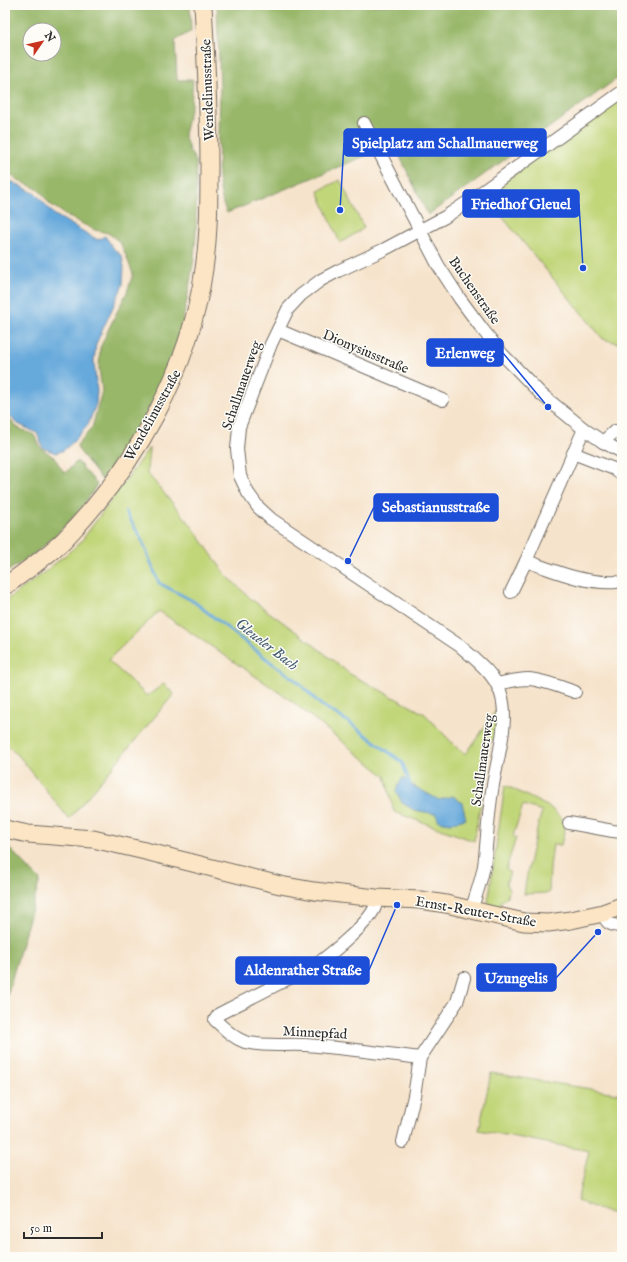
<svg xmlns="http://www.w3.org/2000/svg" width="627" height="1262" font-family="'IM FELL English',serif">
<rect width="100%" height="100%" fill="#fdfcf7"/>
<filter id="ink" filterUnits="userSpaceOnUse"><feTurbulence type="fractalNoise" baseFrequency=".025" numOctaves="2"/><feDisplacementMap in="SourceGraphic" scale="8" xChannelSelector="R" yChannelSelector="G"/><feConvolveMatrix kernelMatrix="1 2 1 2 8 2 1 2 1" color-interpolation-filters="sRGB"/></filter>
<filter id="wash" filterUnits="userSpaceOnUse"><feTurbulence type="fractalNoise" baseFrequency=".012" numOctaves="4" result="noise"/><feDisplacementMap in="SourceGraphic" scale="16" xChannelSelector="R" yChannelSelector="G"/><feGaussianBlur stdDeviation="0.9" result="paint"/><feColorMatrix in="noise" values="0 0 0 0 0 0 0 0 0 0 0 0 0 0 0 0 0 1.4 0 .05"/><feComposite in="paint" operator="in"/></filter>
<g filter="url(#wash)">
<rect width="100%" height="100%" fill="#f6e3cb"/>
<g fill="#c1d679" stroke="#768052">
<path d="M622 96V344L603 339 485 196Z"/>
<path d="M340 180 364 228 340 243 318 191Z"/>
<path d="M149 448 147 473 191 525 226 575 251 599 310 642 350 674 425 714 456 747 466 754 497 709V723L495 738 490 742 485 766 487 768 474 841 394 812 385 776 289 699 159 611 108 660 147 696 164 684 174 694 69 819 19 756 5 744V601L41 575 80 543Z"/>
<path d="M505 785 551 808 566 823 561 845 553 844 550 867 549 893 524 894C528 865 534 839 542 811L523 805 513 836 516 838 506 869 510 872 506 884 509 890 506 898 501 901 500 909 491 908 488 902Z"/>
<path d="M491 1073 622 1094V1217L577 1201 589 1151 479 1130Z"/>
</g>
<g fill="#98b769" stroke="#62714a" fill-rule="evenodd">
<path d="M5 5H190L191 31 175 41 177 80H193L191 106 184 134 189 150 196 161V234L194 259 188 294 182 324 171 363 159 390 133 436 102 480 78 449 77 445 92 428 102 391 99 368 100 348 110 326 127 292 133 274 127 258 120 242 108 233 95 230 69 217 50 204 39 190 20 181 5 172ZM30 30H54V54H30Z"/>
<path d="M217 5H622V75L428 215 394 144 227 213 223 204 218 179 220 89Z"/>
<path d="M5 415 18 428 34 435 41 448 55 458 60 467 65 473 77 461 97 484C85 507 57 536 36 552 26 560 15 566 5 573Z"/>
<path d="M6 845 40 880 5 1003V847Z"/>
</g>
<g fill="#66a9db" stroke="#486a83">
<path d="M5 178 36 194 55 215 98 240 105 236 114 249 122 256 124 267 123 285 96 344 94 362 97 391 96 404 88 425 74 441 64 450 56 453 43 448 37 433 16 423 5 410Z"/>
<path d="M403 777 410 784 439 800 453 796 462 803 466 819 450 823 439 821 436 814 414 810 402 803 396 790Z"/>
</g>
<g fill="none" stroke-linecap="round" stroke-linejoin="round">
<path stroke="#66a9db" stroke-width="3" d="M125 511 141 538 159 583 193 601 272 663 296 680 321 705 347 721 402 762 410 784"/>
</g>
</g>
<g filter="url(#ink)">
<g fill="none" stroke-linecap="round" stroke-linejoin="round">
<defs>
<g id="street">
<path d="M364 123 438 265 460 299 483 330 503 355 541 394 584 429 603 442 622 452"/>
<path d="M278 330 443 400"/>
<path d="M603 442 615 431H622"/>
<path d="M573 453 614 469 622 475"/>
<path d="M526 561C555 571 584 584 616 582"/>
<path d="M511 592 526 561 584 429"/>
<path d="M497 684C507 682 518 679 528 679 544 680 560 687 575 692"/>
<path d="M569 823 613 831 622 832"/>
<path d="M376 898C375 901 376 905 375 907 369 923 331 954 317 964L219 1014 215 1020C224 1028 233 1038 245 1042 264 1047 285 1044 305 1045 344 1048 382 1053 420 1058"/>
<path d="M471 910C476 896 481 881 484 866 487 841 488 816 492 791 496 762 510 722 501 694 495 674 476 660 460 646L271 519 258 507 248 493 240 476 237 449 239 427 271 344 288 309 301 295 321 280 338 271 385 249 445 217 475 197 622 92"/>
<path d="M603 913C607 925 610 924 622 927"/>
<path d="M403 1142 414 1096 420 1058 457 1002 464 978"/>
</g>
<g id="secondary">
<path d="M5 586C25 572 46 557 64 540 135 467 190 371 204 269 209 234 209 200 209 165 209 112 206 58 203 5"/>
<path d="M5 829 28 834 93 839 141 850 280 885 314 891 376 898 420 900 446 904 524 922 548 923 571 920 603 913 622 906"/>
</g>
</defs>
<use href="#street" stroke="#726b63" stroke-width="14"/>
<use href="#secondary" stroke="#726b63" stroke-width="19"/>
<use href="#street" stroke="#fff" stroke-width="12"/>
<use href="#secondary" stroke="#fce5c4" stroke-width="17"/>
</g>
</g>
<g text-anchor="middle" stroke-width="3" stroke-linejoin="round" paint-order="stroke">
<g font-size="14" fill="#2b2b2b" stroke="#fdfcf7">
<text transform="translate(207 90) rotate(-92)" y="5">Wendelinusstraße</text>
<text transform="translate(475 290) rotate(55)" y="5">Buchenstraße</text>
<text transform="translate(366 351) rotate(23)" y="5">Dionysiusstraße</text>
<text transform="translate(241 385) rotate(-71)" y="5">Schallmauerweg</text>
<text transform="translate(152 415) rotate(-61)" y="5">Wendelinusstraße</text>
<text transform="translate(482 760) rotate(-82)" y="5">Schallmauerweg</text>
<text transform="translate(476 911) rotate(10)" y="5">Ernst-Reuter-Straße</text>
<text transform="translate(315 1032) rotate(3)" y="5">Minnepfad</text>
</g>
<g font-size="15" font-style="italic" fill="#435d71" stroke="#fdfcf7">
<text transform="translate(267 644) rotate(38)" y="5">Gleueler Bach</text>
</g>
</g>
<path fill="none" stroke="#1d4ed8" stroke-width="1.5" d="M340 210L344 143M583 268L579 204M548 407L503 353M348 561L374 507M397 905L369 970M598 932L556 978"/>
<g fill="#1d4ed8" stroke="#fdfcf7" stroke-width="1.5">
<circle cx="340" cy="210" r="4"/>
<circle cx="583" cy="268" r="4"/>
<circle cx="548" cy="407" r="4"/>
<circle cx="348" cy="561" r="4"/>
<circle cx="397" cy="905" r="4"/>
<circle cx="598" cy="932" r="4"/>
</g>
<g fill="#1d4ed8" stroke="#1d4ed8" stroke-width="1.5">
<rect x="344" y="129" width="202" height="27" rx="4"/>
<rect x="463" y="190" width="116" height="27" rx="4"/>
<rect x="427" y="339" width="76" height="27" rx="4"/>
<rect x="374" y="494" width="124" height="27" rx="4"/>
<rect x="236" y="957" width="133" height="27" rx="4"/>
<rect x="477" y="964" width="79" height="27" rx="4"/>
</g>
<g font-size="15" text-anchor="middle" font-weight="bold" fill="#fff">
<text x="445" y="148">Spielplatz am Schallmauerweg</text>
<text x="521" y="209">Friedhof Gleuel</text>
<text x="465" y="358">Erlenweg</text>
<text x="436" y="512">Sebastianusstraße</text>
<text x="303" y="975">Aldenrather Straße</text>
<text x="516" y="983">Uzungelis</text>
</g>
<rect width="627" height="1262" fill="none" stroke="#fdfcf7" stroke-width="20"/>
<g transform="translate(42 42) rotate(56)"><circle r="19" fill="#fdfcf7" stroke="#a9a8a5"/>
<path d="M0-3L7 15L0 10L-7 15Z" fill="#c8321e"/>
<text y="-6" font-size="11" font-weight="bold" text-anchor="middle" fill="#2b2b2b">N</text>
</g>
<path d="M24 1232v6h78v-6" fill="none" stroke="#2b2b2b" stroke-width="2"/>
<text x="30" y="1232" font-size="12" fill="#2b2b2b" stroke="#fdfcf7" stroke-width="3" paint-order="stroke">50 m</text>
</svg>
